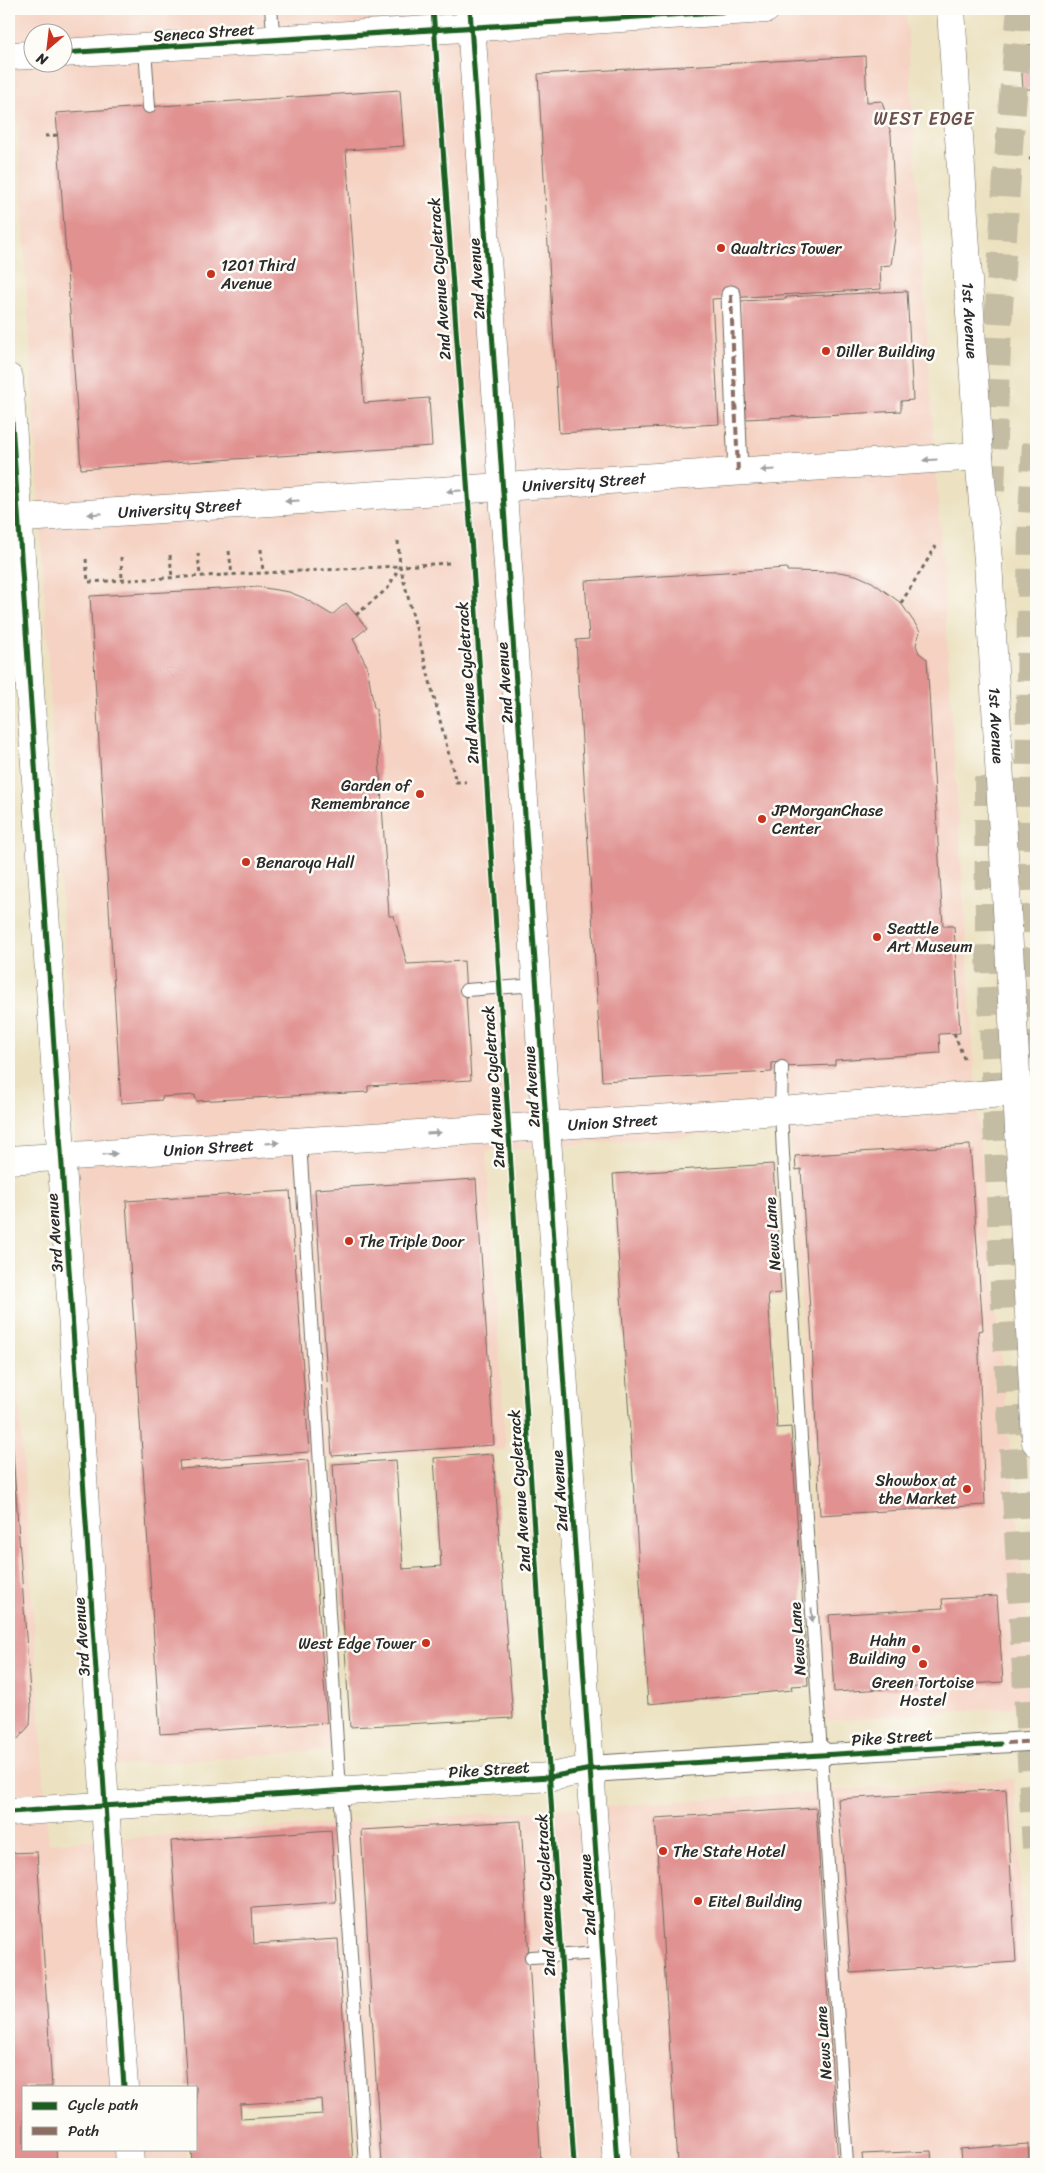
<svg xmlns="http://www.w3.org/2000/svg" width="1045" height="2173" font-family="Sriracha,sans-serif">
<rect width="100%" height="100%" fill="#fdfcf7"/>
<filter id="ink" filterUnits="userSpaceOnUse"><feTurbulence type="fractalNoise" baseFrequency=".02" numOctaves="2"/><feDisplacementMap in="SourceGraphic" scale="10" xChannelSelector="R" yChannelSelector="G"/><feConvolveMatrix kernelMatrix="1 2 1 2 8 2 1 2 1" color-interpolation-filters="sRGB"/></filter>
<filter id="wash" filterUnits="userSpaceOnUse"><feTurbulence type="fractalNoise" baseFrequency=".0096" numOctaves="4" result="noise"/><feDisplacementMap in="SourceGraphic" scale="20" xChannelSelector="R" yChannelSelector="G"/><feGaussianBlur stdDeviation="1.12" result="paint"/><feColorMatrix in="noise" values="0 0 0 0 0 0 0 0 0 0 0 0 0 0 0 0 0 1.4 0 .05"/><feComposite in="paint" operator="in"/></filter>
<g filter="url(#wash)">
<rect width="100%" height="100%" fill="#ece2c1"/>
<g fill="#f5d2c2" fill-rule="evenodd">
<path d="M11 9H906L979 1137 1036 1706 826 1721 790 1129 486 1151 506 1450 313 1460 330 1750 111 1766ZM32 32H62V62H32Z"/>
<path d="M9 1247 48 1843 1014 1779 1036 2134V2164H359L355 2096 196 2107V2087H24V2149H186L187 2164H9Z"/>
</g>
<g id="blocks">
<g fill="#e09190" fill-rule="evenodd">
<path d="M1036 44V89H1023L1020 46Z"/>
<path d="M865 56 867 102 882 101 891 134 896 230 891 265 880 266 881 289 712 299 719 424 559 433 538 74Z"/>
<path d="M400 90 404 146 346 150 364 403 429 398 432 446 81 469 56 113Z"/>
<path d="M907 291 913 400 901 401V411L746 419 740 301 786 299V297Z"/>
<path d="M787 568V571L839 572 856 575 872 582 901 603 920 631 916 645 919 653 927 659 943 926H954L960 1033 939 1034 940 1053 835 1060V1065L782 1067 779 1062 772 1063V1072L602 1081 576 640 589 639 585 581Z"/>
<path d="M258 587 289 592 304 598 332 615 346 603 367 628 353 639 367 666 374 708 376 709 389 916H394L407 964 464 961 471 1080 368 1086V1092L196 1101 195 1095 162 1097V1100L121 1103 90 596Z"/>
<path d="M970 1145 983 1330 978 1331 985 1505 820 1515 812 1342 801 1169 796 1170 795 1156Z"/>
<path d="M773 1164 781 1293 768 1294 777 1428 791 1427 808 1685 791 1686 792 1690 648 1704 613 1174Z"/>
<path d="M476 1179 494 1445 332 1456 315 1189Z"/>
<path d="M290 1191 309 1452 179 1461 180 1469 308 1460 327 1723 160 1734 126 1201Z"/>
<path d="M10 1411 31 1707 30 1725 16 1741 9 1742Z"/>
<path d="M493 1454 513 1718 350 1727 333 1464 396 1460 403 1569 441 1566 434 1458Z"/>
<path d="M997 1596 1003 1682 834 1692 829 1615 943 1608 942 1599Z"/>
<path d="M1006 1789 1016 1962 851 1973 838 1799Z"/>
<path d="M816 1808 838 2164H677L655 1818Z"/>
<path d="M521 1821 541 2164H381L361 1830Z"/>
<path d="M331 1830 336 1902 252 1908 254 1944 338 1939 353 2164H192L191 2149H196V2087H187L171 1841ZM322 2099 323 2114 241 2119 240 2104Z"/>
<path d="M37 1852 52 2087H24V2149H56L57 2164H9V1853Z"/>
<path d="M1028 2144 1029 2164H961L960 2149Z"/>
<path d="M931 2151 932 2164H863L862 2154Z"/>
</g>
</g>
</g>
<g filter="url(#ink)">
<use href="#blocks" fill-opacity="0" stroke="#6f6b60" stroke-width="1"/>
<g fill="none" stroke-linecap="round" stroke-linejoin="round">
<g stroke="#c5bda3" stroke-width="28" stroke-dasharray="28 14" stroke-linecap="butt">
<path d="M1036 443 1032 515 1028 875 1036 1072"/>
<path d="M991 491C997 330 1005 169 1021 9"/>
<path d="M988 777 989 929 1003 1267 1036 1848"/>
</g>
<defs>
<g id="service">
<path d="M271 9 274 41"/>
<path d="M145 49 149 107"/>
<path d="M466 990 537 985"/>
<path d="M782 1067 781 1111 783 1154 847 2164"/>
<path d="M300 1142 340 1791 365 2164"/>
<path d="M531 1957 603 1953"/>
</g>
<g id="pedestrian">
<path d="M731 295 738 473"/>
<path d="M821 1754 1036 1741"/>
</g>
<g id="minor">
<path d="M1016 1092 1036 1091"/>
<path d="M591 1769 821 1754"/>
</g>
<g id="tertiary">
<path d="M62 53 766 9"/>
<path d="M9 56 32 55"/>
<path id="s1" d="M9 519 979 456"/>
<path id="s2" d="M9 1160 781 1111 1016 1092"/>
</g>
<g id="secondary">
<path id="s3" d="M951 9 979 456 988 560 1036 1442"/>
<path d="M9 378 124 2087"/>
<path d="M9 1812 550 1777 591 1769"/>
<path d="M129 2149 130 2164"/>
</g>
<path id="primary" d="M470 9 617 2164"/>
</defs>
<use href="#service" stroke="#6f6b60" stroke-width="14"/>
<use href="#pedestrian" stroke="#6f6b60" stroke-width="21"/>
<use href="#minor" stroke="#6f6b60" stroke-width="28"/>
<use href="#tertiary" stroke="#6f6b60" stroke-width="29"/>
<use href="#secondary" stroke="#6f6b60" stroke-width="29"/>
<use href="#primary" stroke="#6f6b60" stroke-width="29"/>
<g stroke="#6f6b60" stroke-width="3" stroke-dasharray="4 4" stroke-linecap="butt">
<path d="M45 136 58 135"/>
<path d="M1029 159 1036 158"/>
<path d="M1034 418H1036"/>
<path d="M398 541 400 566 456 782H466"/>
<path d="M261 549 263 573"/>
<path d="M229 551 232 575"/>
<path d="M198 553 200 576"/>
<path d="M170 555 172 578"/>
<path d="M121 557 122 580"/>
<path d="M86 559 88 582 400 566"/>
<path d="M901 603 936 546"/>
<path d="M356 615 388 588 400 566 451 563"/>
<path d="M954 1033 965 1061"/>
</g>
<use href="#service" stroke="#fff" stroke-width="12"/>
<use href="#pedestrian" stroke="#fff" stroke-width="19"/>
<use href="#minor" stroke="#fff" stroke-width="26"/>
<use href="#tertiary" stroke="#fff" stroke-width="28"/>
<use href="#secondary" stroke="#fff" stroke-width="28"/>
<use href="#primary" stroke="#fff" stroke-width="28"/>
<g stroke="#8d6e63" stroke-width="4" stroke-dasharray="8 4" stroke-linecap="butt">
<path d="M731 295 738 473"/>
<path d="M995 1744 1036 1741"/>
</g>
<defs>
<g id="cycleway">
<path d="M433 9 473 565 574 2164"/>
<path d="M470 9 617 2164"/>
<path d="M62 53 766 9"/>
<path d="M9 378 124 2087"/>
<path d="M9 1812 550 1777 591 1769 1000 1744"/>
</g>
</defs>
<use href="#cycleway" stroke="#fdfcf7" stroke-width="8"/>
<use href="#cycleway" stroke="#1b5e20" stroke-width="5"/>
</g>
<defs><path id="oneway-solid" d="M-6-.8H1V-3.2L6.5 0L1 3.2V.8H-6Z" transform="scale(1.25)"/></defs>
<g fill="#a0a0a0">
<use href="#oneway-solid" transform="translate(930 460) rotate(176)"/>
<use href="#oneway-solid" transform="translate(768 470) rotate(176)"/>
<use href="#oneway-solid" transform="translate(454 491) rotate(177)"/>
<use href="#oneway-solid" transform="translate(292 501) rotate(176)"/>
<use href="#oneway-solid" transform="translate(95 514) rotate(176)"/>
<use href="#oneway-solid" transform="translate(434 1133) rotate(-4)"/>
<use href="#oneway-solid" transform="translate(272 1143) rotate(-4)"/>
<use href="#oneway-solid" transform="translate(110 1154) rotate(-4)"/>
<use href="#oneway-solid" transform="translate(812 1615) rotate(86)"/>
</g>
</g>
<g fill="#c8321e" stroke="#fdfcf7" stroke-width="2">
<circle cx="721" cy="248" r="5"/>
<circle cx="211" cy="274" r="5"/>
<circle cx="826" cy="351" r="5"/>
<circle cx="420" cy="794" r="5"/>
<circle cx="762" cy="819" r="5"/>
<circle cx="246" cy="862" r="5"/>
<circle cx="877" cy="937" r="5"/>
<circle cx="349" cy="1241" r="5"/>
<circle cx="967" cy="1489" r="5"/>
<circle cx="426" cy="1643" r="5"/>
<circle cx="916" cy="1649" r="5"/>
<circle cx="923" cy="1664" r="5"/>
<circle cx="663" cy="1851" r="5"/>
<circle cx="698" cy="1901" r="5"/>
</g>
<g text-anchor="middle" stroke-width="5" stroke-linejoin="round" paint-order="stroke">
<g font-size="16" fill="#2b2b2b" stroke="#fdfcf7">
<text transform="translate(204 32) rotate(-4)" y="6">Seneca Street</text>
<text transform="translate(439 279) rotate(-94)" y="6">2nd Avenue Cycletrack</text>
<text transform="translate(476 279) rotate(-94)" y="6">2nd Avenue</text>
<text dy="6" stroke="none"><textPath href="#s3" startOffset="312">1st Avenue</textPath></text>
<text dy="6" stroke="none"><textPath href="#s1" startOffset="576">University Street</textPath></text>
<text dy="6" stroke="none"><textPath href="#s1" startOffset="171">University Street</textPath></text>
<text transform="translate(467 683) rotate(-94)" y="6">2nd Avenue Cycletrack</text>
<text transform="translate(504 683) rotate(-94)" y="6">2nd Avenue</text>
<text dy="6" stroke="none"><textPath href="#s3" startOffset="718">1st Avenue</textPath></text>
<text transform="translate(493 1087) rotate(-94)" y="6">2nd Avenue Cycletrack</text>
<text transform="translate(531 1087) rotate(-94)" y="6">2nd Avenue</text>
<text dy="6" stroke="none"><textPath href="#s2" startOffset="605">Union Street</textPath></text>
<text dy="6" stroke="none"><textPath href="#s2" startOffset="200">Union Street</textPath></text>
<text transform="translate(54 1233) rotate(-94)" y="6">3rd Avenue</text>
<text transform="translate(772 1234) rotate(-94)" y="6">News Lane</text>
<text transform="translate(519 1491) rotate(-94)" y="6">2nd Avenue Cycletrack</text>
<text transform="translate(559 1491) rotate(-94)" y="6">2nd Avenue</text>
<text transform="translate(81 1637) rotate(-94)" y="6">3rd Avenue</text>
<text transform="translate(797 1639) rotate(-94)" y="6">News Lane</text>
<text transform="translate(892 1737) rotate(-4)" y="6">Pike Street</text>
<text transform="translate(489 1769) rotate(-4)" y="6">Pike Street</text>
<text transform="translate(545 1895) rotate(-93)" y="6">2nd Avenue Cycletrack</text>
<text transform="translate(587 1895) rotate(-94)" y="6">2nd Avenue</text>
<text transform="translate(823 2043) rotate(-94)" y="6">News Lane</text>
</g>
<g font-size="16" fill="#2b2b2b" stroke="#fdfcf7" text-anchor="start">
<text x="731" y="254">Qualtrics Tower</text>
<text x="221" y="271">1201 Third<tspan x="221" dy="18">Avenue</tspan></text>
<text x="836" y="357">Diller Building</text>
<text x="410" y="791" text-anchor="end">Garden of<tspan x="410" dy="18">Remembrance</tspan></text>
<text x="772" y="816">JPMorganChase<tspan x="772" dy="18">Center</tspan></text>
<text x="256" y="868">Benaroya Hall</text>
<text x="887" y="934">Seattle<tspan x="887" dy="18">Art Museum</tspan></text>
<text x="359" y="1247">The Triple Door</text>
<text x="957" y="1486" text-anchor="end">Showbox at<tspan x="957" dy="18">the Market</tspan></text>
<text x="906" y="1646" text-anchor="end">Hahn<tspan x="906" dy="18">Building</tspan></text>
<text x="416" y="1649" text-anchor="end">West Edge Tower</text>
<text x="923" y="1688" text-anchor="middle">Green Tortoise<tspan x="923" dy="18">Hostel</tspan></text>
<text x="673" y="1857">The State Hotel</text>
<text x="708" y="1907">Eitel Building</text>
</g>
<g font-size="18" letter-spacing="1" fill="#6a4f4e" stroke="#fdfcf7">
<text x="924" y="125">WEST EDGE</text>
</g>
</g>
<rect width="1045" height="2173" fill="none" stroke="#fdfcf7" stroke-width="30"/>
<rect x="22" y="2086" width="175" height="65" fill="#fdfcf7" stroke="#a9a8a5"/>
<rect x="32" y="2102" width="25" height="8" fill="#1b5e20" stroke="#a9a8a5"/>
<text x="68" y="2110" font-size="15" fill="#2b2b2b">Cycle path</text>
<rect x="32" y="2127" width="25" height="8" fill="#8d6e63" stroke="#a9a8a5"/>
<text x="68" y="2136" font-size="15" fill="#2b2b2b">Path</text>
<g transform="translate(48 48) rotate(208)"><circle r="24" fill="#fdfcf7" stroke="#a9a8a5"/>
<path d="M0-4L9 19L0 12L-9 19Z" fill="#c8321e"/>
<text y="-8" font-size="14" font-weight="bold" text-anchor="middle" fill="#2b2b2b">N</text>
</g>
</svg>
